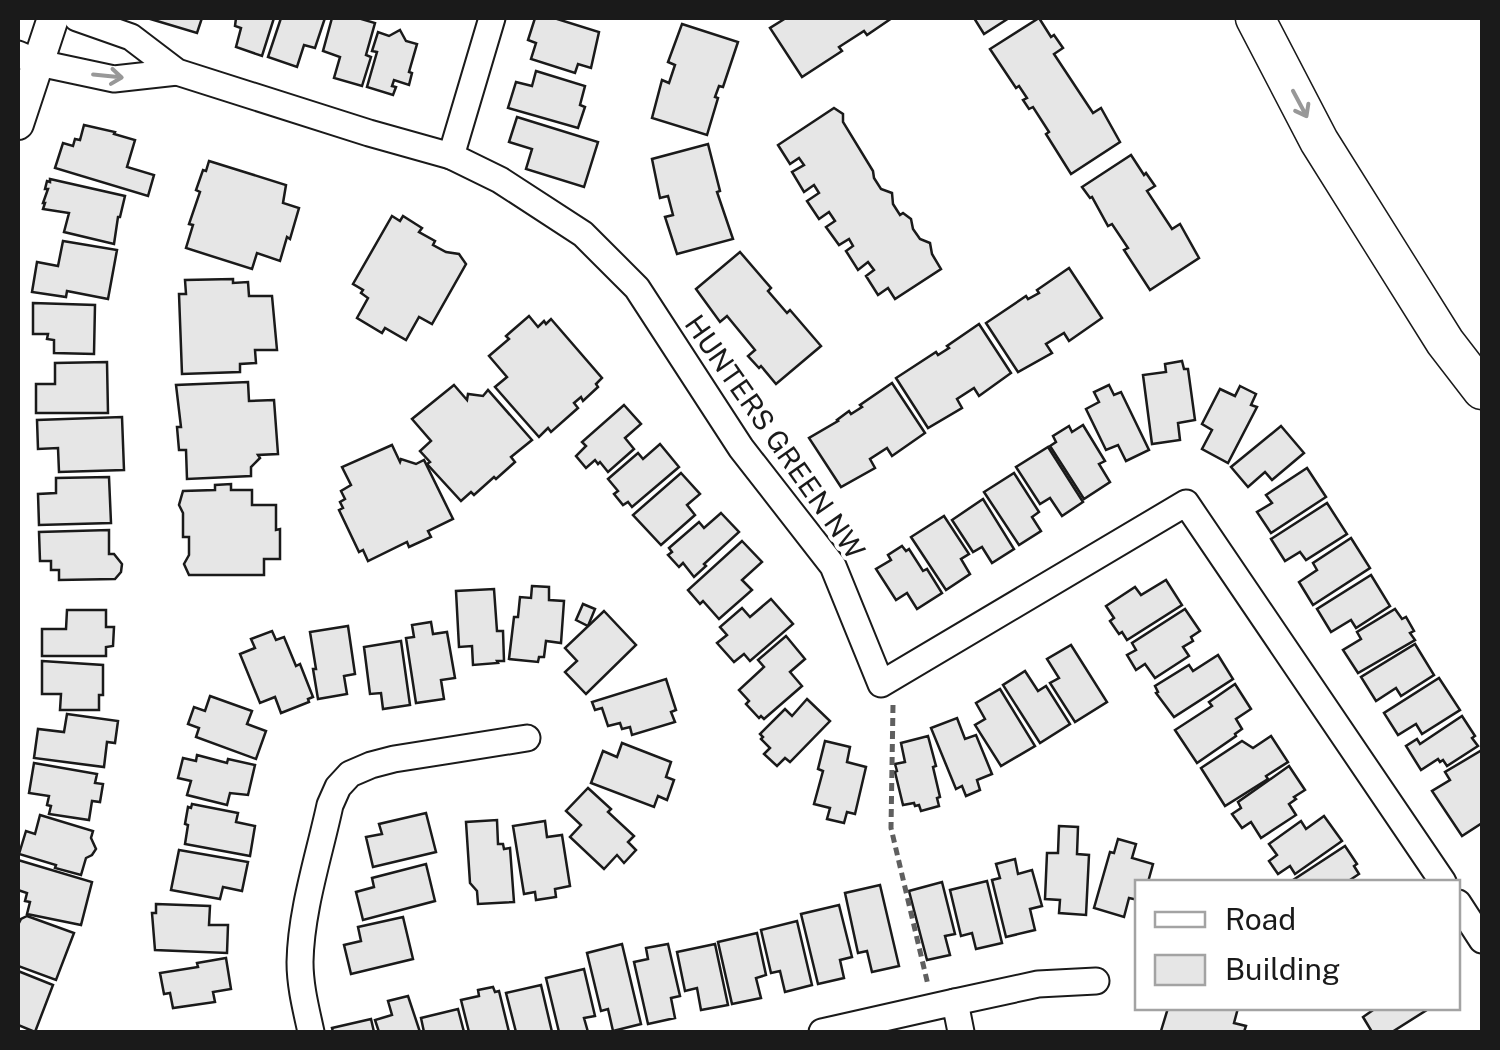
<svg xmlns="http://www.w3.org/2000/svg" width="1500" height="1050" font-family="'Public Sans',sans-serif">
<rect width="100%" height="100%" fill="#fff"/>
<g fill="#e6e6e6" stroke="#1a1a1a" stroke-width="2.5">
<path d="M147 18H202L197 33Z"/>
<path d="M236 18H274L262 56 236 47 241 28 235 26Z"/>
<path d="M281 18H325L315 48 304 45 297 67 268 57Z"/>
<path d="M332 18H358L375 23 366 55 371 57 362 86 334 78 340 57 323 51Z"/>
<path d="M535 18H554L599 32 591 68 578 64 575 73 531 59 536 43 528 40Z"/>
<path d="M786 18H892L867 35 864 31 839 47 842 51 802 77 770 28Z"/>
<path d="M974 18H1009L984 34Z"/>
<path d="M1039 18 1051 37 1054 35 1063 48 1054 54 1093 113 1101 108 1120 142 1071 174 1046 134 1049 132 1033 107 1029 109 1023 100 1027 98 1019 86 1016 88 990 49Z"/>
<path d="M682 24 738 42 723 87 719 86 715 97 718 98 707 135 652 118 662 80 669 83 675 65 668 62Z"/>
<path d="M400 30 406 41 417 44 409 72 412 73 409 85 394 80 392 86 396 87 393 95 367 87 377 52 372 51 378 32 389 36Z"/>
<path d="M536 71 585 86 580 105 585 107 578 128 508 108 516 82 532 86Z"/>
<path d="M834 108 843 114V122L873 171 874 178 881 189 892 193 893 204 900 215 903 213 911 219 913 229 920 239 930 243 932 254 941 269 895 299 888 288 878 295 866 276 874 270 868 262 858 270 846 251 853 246 849 239 839 245 826 227 835 221 829 212 819 219 807 201 819 193 814 185 804 192 792 172 804 165 799 158 790 164 778 145Z"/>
<path d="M517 117 598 142 584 187 526 169 532 149 509 142Z"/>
<path d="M84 125 115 132 114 134 135 140 127 167 154 175 148 196 55 168 63 143 73 146 75 139 80 140Z"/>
<path d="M708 144 720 191 717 192 733 239 677 254 665 217 673 215 668 196 660 198 652 159Z"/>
<path d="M1131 155 1144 175 1146 173 1155 186 1147 191 1172 229 1180 224 1199 258 1150 290 1124 250 1128 248 1112 224 1108 226 1092 197 1090 198 1082 187Z"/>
<path d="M209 161 286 185 283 203 299 208 290 239 287 237 280 261 257 253 252 269 186 248 193 225 189 224 200 192 196 190 203 170 206 171Z"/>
<path d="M50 179 125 196 120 217H118L114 244 64 232 69 213 43 209 45 203H43L48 189H45L47 181 50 182Z"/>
<path d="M392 216 400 221 403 216 422 228 419 232 435 241 433 245 446 252 459 254 466 264 432 324 419 317 406 340 385 328 382 333 357 318 368 298 361 293 363 290 353 284Z"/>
<path d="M63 241 117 250 108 299 67 291 66 297 32 292 37 262 58 266Z"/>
<path d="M740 252 771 288 768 291 787 313 790 310 821 346 776 384 761 366 759 368 748 356 755 350 727 316 720 322 696 289Z"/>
<path d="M1069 268 1102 318 1069 341 1064 333 1046 344 1052 353 1018 372 986 323 1026 296 1028 299 1039 293 1037 290Z"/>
<path d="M233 279V283L248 282 249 296H272L277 350H255L256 363 240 364V372L182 374 179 294H186L185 280Z"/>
<path d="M33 303 95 305 94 354 54 353V340L47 339 48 334H33Z"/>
<path d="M529 316 538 327 544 321 546 324 551 319 602 378 596 384 598 387 583 401 581 397 574 403 578 408 551 432 548 428 539 437 495 387 507 377 489 356 509 339 506 336Z"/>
<path d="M979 324 1011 373 979 396 974 388 957 399 962 408 928 428 896 378 936 352 938 355 949 348 947 346Z"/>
<path d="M1182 361 1184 369H1188L1195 420 1178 423 1180 440 1152 444 1143 375 1166 372 1165 364Z"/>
<path d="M107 362 108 413H36V384H55V363Z"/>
<path d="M248 382 249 401 274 400 278 454 258 455 260 458 251 467V476L187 479 186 450H179L177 427H181L176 385Z"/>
<path d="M892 383 925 433 892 456 887 448 870 459 875 468 841 487 809 438 838 421 837 420 849 411 851 414 862 407 860 405Z"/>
<path d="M454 385 467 400 468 394 483 396 488 390 532 440 511 457 515 462 496 479 494 477 474 495 471 492 461 501 427 464 430 462 420 451 431 441 412 419Z"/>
<path d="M1109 385 1114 395 1121 392 1149 450 1126 461 1118 445 1106 450 1086 409 1099 402 1094 392Z"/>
<path d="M1240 386 1256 394 1251 405 1257 407 1228 463 1202 449 1212 430 1202 424 1220 389 1235 396Z"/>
<path d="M624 405 641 424 625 438 634 449 608 472 600 462 598 464 595 460 586 468 576 456 586 446 582 442Z"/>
<path d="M122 417 124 470 59 472 58 448 38 449 37 420Z"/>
<path d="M1083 425 1105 461 1099 464 1110 482 1084 499 1050 446 1056 442 1053 436 1069 426 1072 432Z"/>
<path d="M1281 426 1304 453 1272 480 1265 472 1248 487 1231 467Z"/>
<path d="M660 444 679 467 632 507 628 502 623 505 614 494 618 491 608 479 638 453 643 459Z"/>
<path d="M392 445 400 462 401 459 416 464 424 460 453 519 428 531 431 537 409 547 407 542 368 561 363 550 359 552 339 510 343 508 340 502 345 499 341 491 351 485 342 467Z"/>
<path d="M1048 447 1083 502 1062 516 1050 498 1040 504 1016 467Z"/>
<path d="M1307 468 1326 497 1271 533 1257 512 1272 503 1266 495Z"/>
<path d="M681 473 700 494 687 505 695 515 661 545 633 515Z"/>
<path d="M1014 473 1039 512 1032 517 1041 531 1019 545 984 492Z"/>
<path d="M109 477 111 523 39 525 38 494 56 493V478Z"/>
<path d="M231 484V490H252V505H276V530L280 529V559H264V575H189L184 564 189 555V537H183V513L179 505 183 491 215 490V485Z"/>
<path d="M983 499 1014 549 992 563 982 547 973 552 952 520Z"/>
<path d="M1327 503 1347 534 1306 560 1300 552 1285 561 1271 539Z"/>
<path d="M721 513 739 532 704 564 706 566 694 577 683 563 679 567 668 555 672 552 669 548 699 522 704 528Z"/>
<path d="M944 516 969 554 961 559 970 574 946 590 911 537Z"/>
<path d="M109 530V554H114L122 564 121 572 115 579 59 580V570H51V561H40L39 532Z"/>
<path d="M1351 538 1370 568 1313 605 1299 582 1317 570 1313 563Z"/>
<path d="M742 541 762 562 742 580 752 590 719 619 703 601 700 604 688 590Z"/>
<path d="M902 546 906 551 909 549 923 571 927 569 942 593 917 609 907 593 896 600 876 569 891 560 888 555Z"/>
<path d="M1371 575 1390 606 1356 628 1351 620 1331 632 1317 609Z"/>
<path d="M1166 580 1182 605 1127 640 1122 632 1119 634 1110 621 1114 618 1106 606 1135 587 1141 595Z"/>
<path d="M532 586 549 587V600L564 601 561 643 546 641 544 657H539L538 662 509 659 514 617H518L520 597 531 598Z"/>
<path d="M494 589 497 631H503L504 661H497L498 663 473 665 472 646 459 647 456 591Z"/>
<path d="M771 599 793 624 750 661 744 654 734 662 717 643 727 635 720 627 742 608 750 617Z"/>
<path d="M583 604 595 609 588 626 576 620Z"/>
<path d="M1185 609 1200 631 1191 637 1193 641 1183 647 1189 656 1155 678 1145 664 1136 670 1127 655 1136 650 1132 643Z"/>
<path d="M1395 609 1402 619 1406 617 1414 631 1410 633 1415 640 1358 673 1343 650 1361 639 1357 632Z"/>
<path d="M67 610H106V627H114L113 646 106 647V656H42V629H66Z"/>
<path d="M604 611 636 645 586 694 565 672 577 661 565 648Z"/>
<path d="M431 622 433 634 447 632 455 678 441 680 444 699 416 703 406 638 414 637 412 625Z"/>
<path d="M348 626 355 674 344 676 347 694 318 699 313 669H316L310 632Z"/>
<path d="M272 631 276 640 284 637 296 666 300 664 313 697 308 699 309 702 281 713 275 697 260 703 240 654 255 648 251 639Z"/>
<path d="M786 636 805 659 790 672 802 686 764 719 761 716 759 718 746 704 749 701 739 690 764 667 758 660Z"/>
<path d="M401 641 410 705 383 709 381 693 370 694 364 647Z"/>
<path d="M1415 644 1434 675 1401 696 1396 688 1376 701 1361 677Z"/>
<path d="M1071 645 1107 702 1075 722 1050 683 1059 678 1047 659Z"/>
<path d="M1218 655 1233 679 1174 717 1156 693 1158 692 1155 686 1189 665 1193 671Z"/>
<path d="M42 661 103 665V695H99V710H60L61 694H42Z"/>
<path d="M1025 671 1038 691 1046 686 1070 724 1040 743 1003 685Z"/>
<path d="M1439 678 1460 710 1422 734 1416 724 1398 735 1384 713Z"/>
<path d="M666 679 676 710 671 712 675 722 632 735 630 727 622 729 620 723 608 726 602 708 595 710 592 702Z"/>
<path d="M1235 684 1251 709 1236 719 1242 729 1235 734 1236 736 1197 763 1175 730 1212 706 1209 702Z"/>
<path d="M1000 689 1035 746 1001 766 975 725 985 719 976 703Z"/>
<path d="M210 696 252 711 247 724 266 731 256 759 196 737 199 728 188 724 194 707 205 711Z"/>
<path d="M807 699 830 721 790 762 785 758 777 766 764 754 770 748 761 739 763 737 760 734 785 709 792 716Z"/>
<path d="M67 714 118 721 115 743 107 742 104 767 34 758 38 729 64 732Z"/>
<path d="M1462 716 1475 736 1472 738 1478 746 1447 766 1443 760 1440 762 1438 759 1421 770 1406 746 1417 739 1420 744Z"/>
<path d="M957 718 965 739 976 735 992 774 977 780 980 790 966 796 962 786 956 789 931 728Z"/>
<path d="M928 736 936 766 933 767 940 797 937 798 939 806 921 811 919 805 915 806 914 803 903 805 895 772 897 771 895 764 905 762 901 743Z"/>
<path d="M1271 736 1288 762 1266 776 1268 779 1225 806 1201 768 1242 741 1253 748Z"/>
<path d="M825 741 850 747 847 762 866 767 855 814 847 812 844 823 827 819 830 808 814 804 823 771 818 769Z"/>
<path d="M622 743 671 762 666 777 674 780 667 800 658 796 654 807 591 783 603 751 617 757Z"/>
<path d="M1482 750V823L1462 836 1432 791 1450 780 1445 772Z"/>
<path d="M197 755 227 763 228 759 255 765 248 795 230 793 227 805 187 795 191 781 178 778 183 758 196 761Z"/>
<path d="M34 763 97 774 95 783 103 784 100 802 92 801 89 820 49 814 51 806 47 805 49 796 29 793Z"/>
<path d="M1289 766 1305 790 1294 797 1296 799 1289 804 1296 815 1261 838 1251 822 1242 828 1232 814 1241 808 1238 802Z"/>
<path d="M588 788 611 809 608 812 634 836 628 842 636 850 624 863 617 855 604 869 570 837 581 825 566 811Z"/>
<path d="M192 804 238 813 236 822 255 826 250 856 185 844 188 825 185 824 188 807 191 808Z"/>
<path d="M426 813 436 852 373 867 366 837 382 834 379 824Z"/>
<path d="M40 815 93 831 91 838 96 849 92 855 86 858 81 875 55 868 56 865 19 854 26 831 35 834Z"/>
<path d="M1324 816 1342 841 1295 874 1290 866 1278 874 1269 861 1277 855 1269 844 1301 821 1306 829Z"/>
<path d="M497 820 498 844H503L504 849 510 848 514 902 478 904 477 891 470 883 466 822Z"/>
<path d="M545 821 547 837 562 835 570 886 555 889 556 897 536 900 535 892 524 894 513 826Z"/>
<path d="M1059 826 1078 827 1077 854 1089 855 1086 915 1059 913 1060 900 1045 899 1047 853H1058Z"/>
<path d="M1118 839 1136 844 1132 858 1153 864 1148 882H1138V900L1129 898 1124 917 1094 908 1110 852 1114 853Z"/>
<path d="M1345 846 1357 864 1354 866 1359 874 1347 882H1290Z"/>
<path d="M179 850 248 862 242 891 223 887 220 899 171 890Z"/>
<path d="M1015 859 1018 874 1032 870 1042 906 1030 909 1035 930 1006 937 992 880 1000 878 996 864Z"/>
<path d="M18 860 92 882 81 925 27 914 30 902 25 901 27 893 18 890Z"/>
<path d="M426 864 435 901 363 920 356 892 374 887 372 878Z"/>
<path d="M987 881 1002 943 976 949 972 933 961 936 950 890Z"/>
<path d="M942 882 955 934 945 936 950 955 927 960 909 891Z"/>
<path d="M880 885 899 966 872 972 867 951 858 953 845 893Z"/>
<path d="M156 904 210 906 209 925H228L227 953 155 950 152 913H156Z"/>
<path d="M839 905 852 957 840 960 844 978 818 984 801 914Z"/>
<path d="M27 916 74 933 56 980 18 966V925L21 919Z"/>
<path d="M403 917 413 959 351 974 344 945 361 941 358 927Z"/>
<path d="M797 921 812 985 785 992 780 971 771 973 761 930Z"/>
<path d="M757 933 766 975 756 978 761 998 732 1004 718 942Z"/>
<path d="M622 944 641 1024 613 1031 608 1009 601 1011 587 953Z"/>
<path d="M668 944 680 996 671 998 675 1018 648 1024 634 962 648 959 646 948Z"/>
<path d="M715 944 728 1005 701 1010 697 988 685 991 677 952Z"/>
<path d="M226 958 231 989 213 992 215 1002 173 1008 170 993 164 994 160 973 198 967 197 963Z"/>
<path d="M584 969 595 1016 584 1018 588 1032H559L546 978Z"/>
<path d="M18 971 53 985 35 1032 18 1025Z"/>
<path d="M541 985 552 1032H516L506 993Z"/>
<path d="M493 987 495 992 499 991 509 1032H469L461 1000 479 996 478 990Z"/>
<path d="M408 996 420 1032H379L375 1020 392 1015 388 1001Z"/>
<path d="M1168 1008H1238L1234 1023 1246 1026 1244 1032 1161 1031Z"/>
<path d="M1371 1008H1430L1392 1032H1372L1363 1017 1373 1010Z"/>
<path d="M458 1009 464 1032H424L421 1018Z"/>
<path d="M371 1019 374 1032H333L332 1028Z"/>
</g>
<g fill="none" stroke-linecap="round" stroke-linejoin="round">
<defs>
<g id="minor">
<path d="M77 18 131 37 177 72 369 133 451 156 500 180 583 234 637 288 741 448 833 566 881 684 1186 503 1443 882"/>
<path d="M18 54 39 63 114 79 177 72"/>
<path d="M451 156 492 18"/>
<path d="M1458 903 1482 940"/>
<path d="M955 1002 1038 984 1096 981"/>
<path d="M311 1032C306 1009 300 986 300 962 301 910 319 856 330 805L338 787 350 774 371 765 394 759 527 738"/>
<path d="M822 1032 955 1002 961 1032"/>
</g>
<path id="tertiary" d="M18 124 53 18"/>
<path id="primary" d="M1255 18 1319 141 1445 342 1482 390"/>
</defs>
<use href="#minor" stroke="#1a1a1a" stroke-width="29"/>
<use href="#tertiary" stroke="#1a1a1a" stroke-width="34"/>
<use href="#primary" stroke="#1a1a1a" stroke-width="41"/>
<path stroke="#5f5f5f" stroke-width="5" stroke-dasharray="8 5" stroke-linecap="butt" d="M893 705 891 828 928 985"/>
<use href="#minor" stroke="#fff" stroke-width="25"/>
<use href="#tertiary" stroke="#fff" stroke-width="30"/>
<use href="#primary" stroke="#fff" stroke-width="38"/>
</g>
<defs><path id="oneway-shaft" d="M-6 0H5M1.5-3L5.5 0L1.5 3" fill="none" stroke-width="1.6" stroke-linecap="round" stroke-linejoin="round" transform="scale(2.5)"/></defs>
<g stroke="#989898">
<use href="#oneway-shaft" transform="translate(108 76) rotate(6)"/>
<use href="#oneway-shaft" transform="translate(1300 104) rotate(62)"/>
</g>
<g text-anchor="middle" stroke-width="8" stroke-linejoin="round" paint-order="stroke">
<g font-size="28" fill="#1a1a1a" stroke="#fff">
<text transform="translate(775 437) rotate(55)" y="10">HUNTERS GREEN NW</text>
</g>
</g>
<rect width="1500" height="1050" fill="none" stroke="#1a1a1a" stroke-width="40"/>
<rect x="1135" y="880" width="325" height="130" fill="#ffffff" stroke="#a3a3a3" stroke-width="2.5"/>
<rect x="1155" y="912" width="50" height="15" fill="#ffffff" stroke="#a3a3a3" stroke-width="2.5"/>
<text x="1225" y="930" font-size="30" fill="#1a1a1a">Road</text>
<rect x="1155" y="955" width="50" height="30" fill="#e6e6e6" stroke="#a3a3a3" stroke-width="2.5"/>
<text x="1225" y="980" font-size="30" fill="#1a1a1a">Building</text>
</svg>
